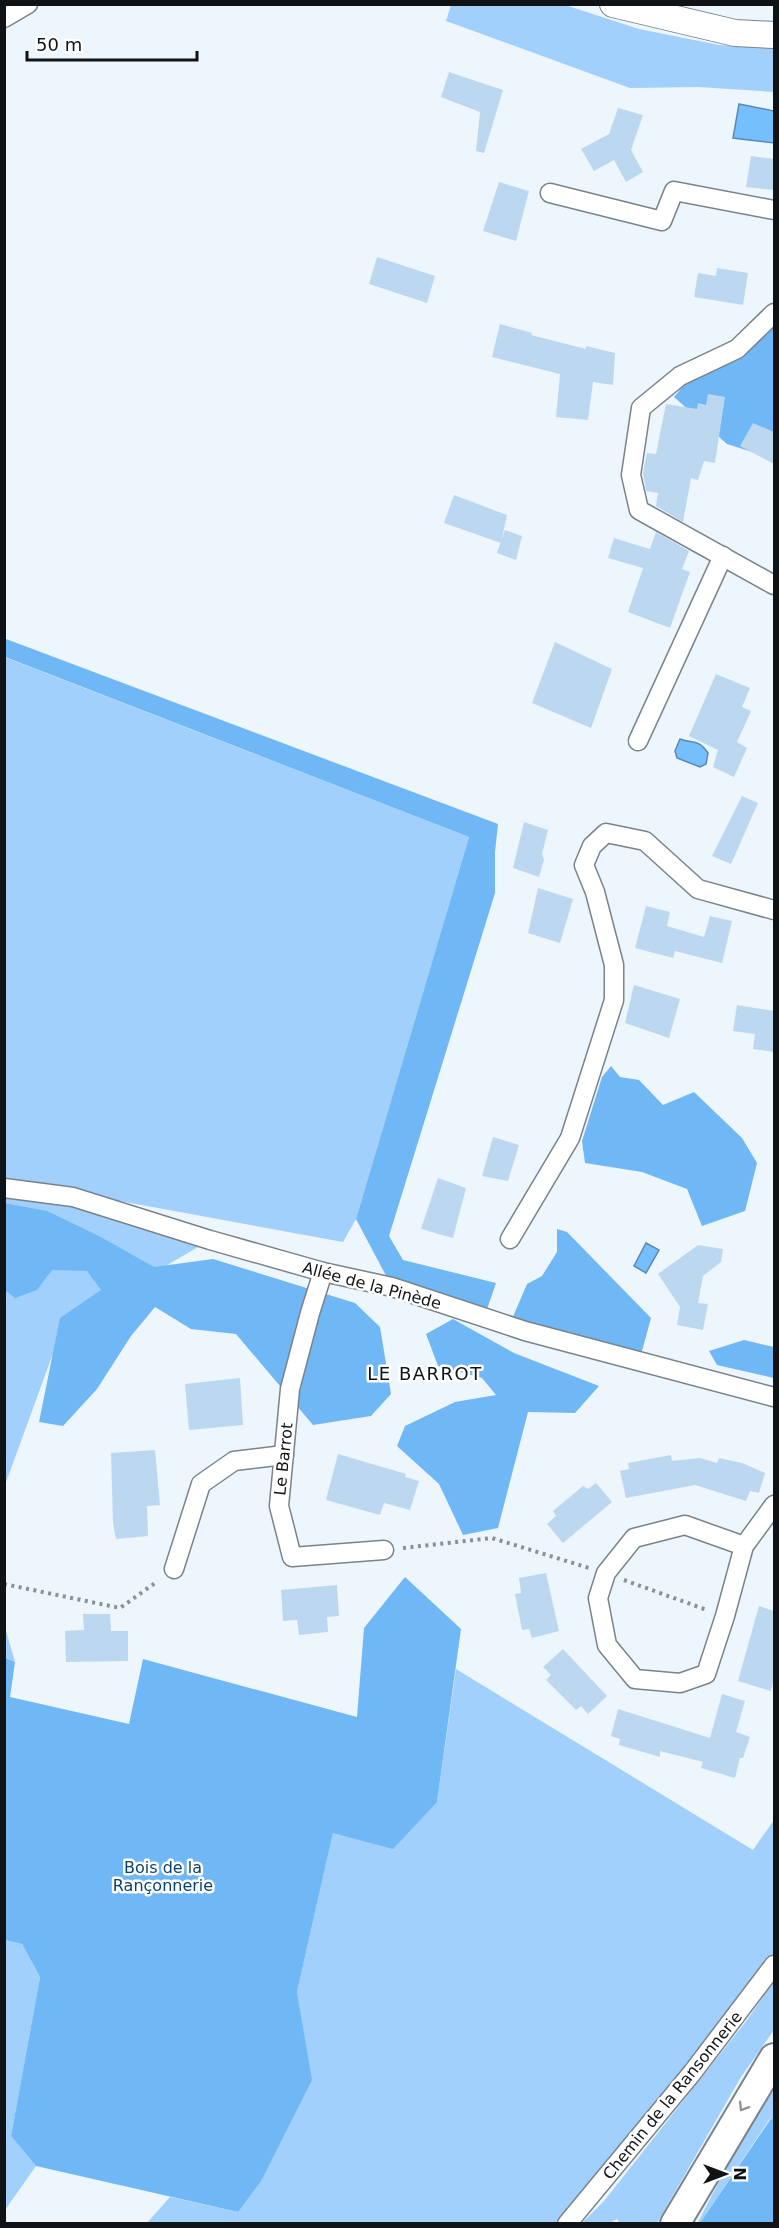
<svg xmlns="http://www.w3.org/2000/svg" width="779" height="2228" font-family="'DejaVu Sans',sans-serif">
<rect width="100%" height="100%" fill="#edf5fd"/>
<g fill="#a0d0fb">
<path d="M451 5H565L639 29 719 45 774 48V92L699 87 630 88 446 21Z"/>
<path d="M4 657 469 837 356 1219 343 1242 5 1180Z"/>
<path d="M5 1192 37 1196 210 1240 63 1326 5 1485Z"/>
<path d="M5 1627 15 1662 5 1658Z"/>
<path d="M456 1669 753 1850 774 1820V1965L566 2223 146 2224 170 2197 238 2212 311 2080 297 1992 333 1833 437 1802Z"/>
<path d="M5 1940 22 1944 40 1977 11 2136 36 2166 5 2210Z"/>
<path d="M774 1981V2030L741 2077 657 2223H620L617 2219 610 2223 581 2224 604 2201 747 2020Z"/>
<path d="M774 2076V2118L769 2120 700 2223 697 2224Z"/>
</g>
<g fill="#6fb8f5">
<path d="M774 325V459L727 444 674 397 685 384 743 351Z"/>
<path d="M6 639 498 824 495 852V893L389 1236 403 1260 496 1283 484 1318 392 1287 356 1219 469 837 5 657Z"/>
<path d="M611 1066 620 1077 639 1080 663 1105 694 1092 742 1138 757 1163 745 1211 702 1226 687 1189 642 1172 585 1163 582 1141 602 1077Z"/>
<path d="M4 1203 47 1211 99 1236 154 1267 213 1259 355 1303 380 1327 391 1394 371 1416 313 1425 236 1334 191 1329 155 1307 131 1336 97 1389 63 1426 39 1422 60 1318 101 1290 87 1271 52 1270 37 1290 15 1298 5 1290Z"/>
<path d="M557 1229 567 1232 651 1318 639 1362 509 1326 527 1284 542 1276 557 1252Z"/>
<path d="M453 1319 514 1353 599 1386 575 1413 528 1412 498 1528 463 1535 439 1484 397 1446 405 1426 455 1402 496 1395 482 1378 438 1366 426 1334Z"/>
<path d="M744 1340 774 1347V1378L717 1365 709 1351Z"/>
<path d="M405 1577 461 1629 437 1802 393 1849 333 1833 297 1992 312 2080 261 2181 238 2212 36 2166 11 2136 40 1977 22 1944 5 1940V1658L15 1662 10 1697 129 1724 143 1659 357 1717 364 1628Z"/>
<path d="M774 2118V2223H700L770 2120Z"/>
</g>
<g fill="#76bffd" stroke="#578bb7" stroke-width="1.5">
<path d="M739 104 774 111V143L733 138Z"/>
<path d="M680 739C692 744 698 738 708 753L706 764 700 767 677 758 675 751Z"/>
<path d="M646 1243 659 1250 646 1273 634 1266Z"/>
</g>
<g fill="#bcd8f1">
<path d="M449 72 503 90 484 153 476 151 480 112 441 97Z"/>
<path d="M618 108 643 115 631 150 643 172 626 182 614 160 594 171 581 149 609 134Z"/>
<path d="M751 156 774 159V190L746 187Z"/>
<path d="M499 182 529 191 516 241 483 231Z"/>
<path d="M377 257 435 276 427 303 369 284Z"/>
<path d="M717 268 748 273 743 305 694 297 698 273 716 276Z"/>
<path d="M500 324 532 333 531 335 586 349V346L615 353 613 385 593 382 588 420 556 417 560 374 492 357Z"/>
<path d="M708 394 725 397 715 463 704 461 698 480 691 478 683 522 656 506 658 493 646 491 643 473 647 453 656 454 666 404 697 409 698 403 706 405Z"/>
<path d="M753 423 774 432V464L740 446Z"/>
<path d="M454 495 507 515 501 543 444 523Z"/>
<path d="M505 530 522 536 516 560 497 553Z"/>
<path d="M656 532 689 551 682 569 690 572 670 628 628 612 643 568 608 558 614 538 650 549Z"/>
<path d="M555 642 612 669 591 728 532 703Z"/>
<path d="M716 674 750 688 742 707 751 711 737 742 747 748 734 777 713 767 718 750 689 736Z"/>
<path d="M742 796 758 803 731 864 712 856Z"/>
<path d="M524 822 548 830 542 854 544 860 539 877 513 868Z"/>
<path d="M538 888 573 899 560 943 528 933Z"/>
<path d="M646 906 670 912 667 926 704 937 710 916 732 921 722 963 675 951 673 958 635 948Z"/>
<path d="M634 985 680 999 669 1038 625 1023Z"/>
<path d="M737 1005 774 1011V1052L753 1049 755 1034 733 1031Z"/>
<path d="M493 1137 519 1145 508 1181 482 1176Z"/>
<path d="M438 1178 466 1188 453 1238 421 1229Z"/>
<path d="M698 1245 723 1249 721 1262 703 1276 698 1303 708 1304 703 1330 677 1325 680 1307 658 1274Z"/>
<path d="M240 1378 243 1425 189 1430 185 1384Z"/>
<path d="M155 1450 160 1505 147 1506 148 1536 116 1539 113 1523 111 1453Z"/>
<path d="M338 1454 406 1474 405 1477 419 1481 410 1510 384 1503 380 1515 326 1500Z"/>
<path d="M671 1455 672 1461 700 1458 717 1463 719 1458 742 1463 765 1473 759 1493 750 1491 746 1501 695 1485 626 1498 620 1471 629 1469 628 1463Z"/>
<path d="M596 1483 612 1502 563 1543 547 1524 556 1516 553 1511 583 1486 588 1489Z"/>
<path d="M546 1573 559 1631 532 1638 529 1629 522 1630 515 1594 521 1593 519 1578Z"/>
<path d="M337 1585 339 1616 327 1617 328 1632 299 1635 297 1620 283 1621 281 1590Z"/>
<path d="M759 1606 774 1611V1678L771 1691 738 1681Z"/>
<path d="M83 1614H110L111 1631H128V1661L66 1662 65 1631 84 1630Z"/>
<path d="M563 1649 607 1696 588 1714 581 1706 576 1710 546 1680 551 1675 543 1667Z"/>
<path d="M722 1694 745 1701 736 1732 750 1737 743 1758H740L735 1778 701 1768 703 1762 660 1751V1757L619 1745 620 1739 611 1736 618 1709 710 1738Z"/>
</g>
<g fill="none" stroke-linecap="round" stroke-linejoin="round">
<defs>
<g id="street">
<path d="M4 18 28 4"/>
<path d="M550 193 662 221 674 191 774 210"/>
<path d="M774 313 737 349 680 376 641 408 631 475 639 510 774 585"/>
<path d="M638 741 723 556"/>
<path d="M4 1188 73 1197 210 1240 323 1272 392 1287 525 1331 774 1397"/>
<path d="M510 1239 570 1138 614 1000V965L595 892 584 865 592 846 606 833 645 841 698 889 774 910"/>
<path d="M323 1272 310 1313 290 1389 279 1506 292 1557 384 1550"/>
<path d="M744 1546 685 1525 634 1538 606 1573 598 1598 607 1645 635 1679 680 1683 706 1674 725 1616 744 1546 774 1505"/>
<path d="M174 1569 201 1484 234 1461 284 1455"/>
<path d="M567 2224 692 2073 774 1965"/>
</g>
<path id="secondary" d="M613 4 735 33 774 35"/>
<path id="primary" d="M675 2224 774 2058"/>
</defs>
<use href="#street" stroke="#7b838a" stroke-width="21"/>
<use href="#secondary" stroke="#7b838a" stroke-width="28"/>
<use href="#primary" stroke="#7b838a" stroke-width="32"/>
<g stroke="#8a9095" stroke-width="4" stroke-dasharray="3 4.5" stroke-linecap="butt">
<path d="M403 1548 492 1538 589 1568"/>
<path d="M624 1580 707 1610"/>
<path d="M4 1584 120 1608 158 1581"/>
</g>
<use href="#street" stroke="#fff" stroke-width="18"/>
<use href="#secondary" stroke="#fff" stroke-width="26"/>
<use href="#primary" stroke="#fff" stroke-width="28"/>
</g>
<defs><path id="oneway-chevron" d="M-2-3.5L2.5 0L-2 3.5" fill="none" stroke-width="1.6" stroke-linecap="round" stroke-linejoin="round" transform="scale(1.5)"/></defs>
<use stroke="#939596" href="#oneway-chevron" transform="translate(743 2107) rotate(121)"/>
<g text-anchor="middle" stroke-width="5" stroke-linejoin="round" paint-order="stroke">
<g font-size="16" fill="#101315" stroke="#fff">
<text transform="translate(372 1285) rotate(15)" y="6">Allée de la Pinède</text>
<text transform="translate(283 1459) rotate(-84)" y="6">Le Barrot</text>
<text transform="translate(672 2095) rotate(-51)" y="6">Chemin de la Ransonnerie</text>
</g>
<g font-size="16" fill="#09426a" stroke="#fff">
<text x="163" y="1873">Bois de la<tspan x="163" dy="18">Rançonnerie</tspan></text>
</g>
<g font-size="18" letter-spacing="1.5" fill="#101315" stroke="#fff">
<text x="425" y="1380">LE BARROT</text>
</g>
</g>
<rect width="779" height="2228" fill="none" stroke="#101315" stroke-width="12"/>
<g transform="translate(725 2174) rotate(90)" stroke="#ffffff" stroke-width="4.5" paint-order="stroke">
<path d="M0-4.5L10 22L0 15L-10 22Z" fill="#101315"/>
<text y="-9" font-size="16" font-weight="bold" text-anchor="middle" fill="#101315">N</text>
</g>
<path d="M27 51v9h170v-9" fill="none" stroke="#101315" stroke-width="3"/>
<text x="36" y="51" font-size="18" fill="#101315" stroke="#ffffff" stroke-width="4.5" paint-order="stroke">50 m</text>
</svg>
